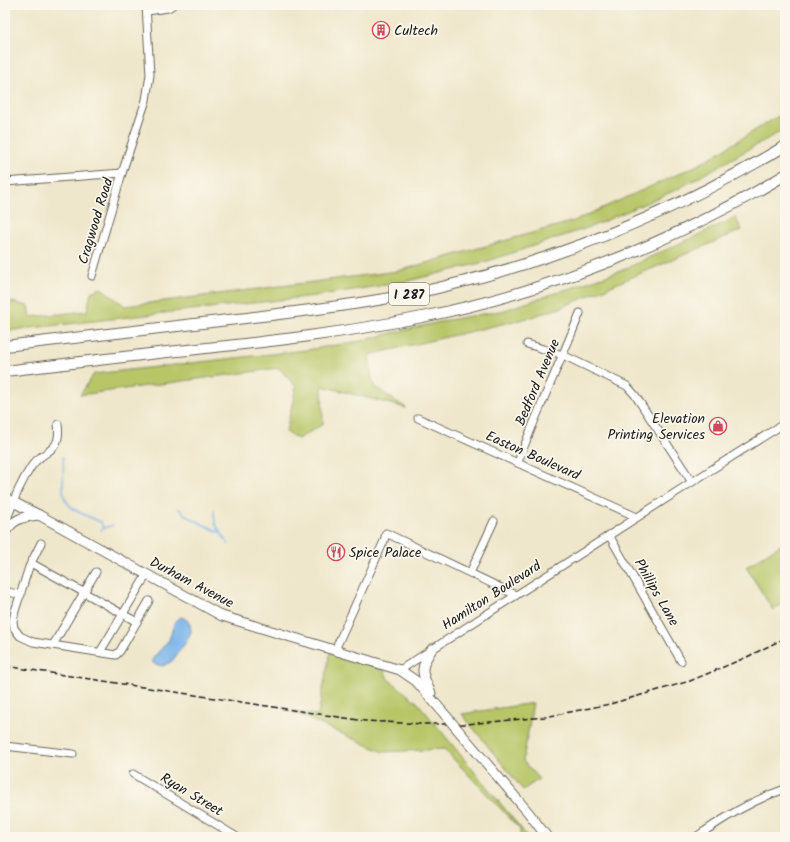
<svg xmlns="http://www.w3.org/2000/svg" width="790" height="842" font-family="Kalam,sans-serif">
<rect width="100%" height="100%" fill="#fbf7ec"/>
<filter id="ink" filterUnits="userSpaceOnUse"><feTurbulence type="fractalNoise" baseFrequency=".025" numOctaves="2"/><feDisplacementMap in="SourceGraphic" scale="8" xChannelSelector="R" yChannelSelector="G"/><feConvolveMatrix kernelMatrix="1 2 1 2 8 2 1 2 1" color-interpolation-filters="sRGB"/></filter>
<filter id="wash" filterUnits="userSpaceOnUse"><feTurbulence type="fractalNoise" baseFrequency=".012" numOctaves="4" result="noise"/><feDisplacementMap in="SourceGraphic" scale="16" xChannelSelector="R" yChannelSelector="G"/><feGaussianBlur stdDeviation="0.9" result="paint"/><feColorMatrix in="noise" values="0 0 0 0 0 0 0 0 0 0 0 0 0 0 0 0 0 1.4 0 .05"/><feComposite in="paint" operator="in"/></filter>
<g filter="url(#wash)">
<rect width="100%" height="100%" fill="#efe7cb"/>
<g fill="#b8c668" stroke="#6a7142">
<path d="M785 112V129L678 189 593 226 485 262 404 282 315 296 5 331V300L28 306 30 317 87 311 91 292 101 288 125 306 398 271 574 221 700 164Z"/>
<path d="M735 217 742 230 560 308 528 318 369 355 372 381 378 389 406 408 322 386 323 424 298 439 286 432 296 387 279 368 80 395 94 374 306 350 361 341 392 333 448 320 505 310 620 271 724 223Z"/>
<path d="M785 542V602L773 610 746 567Z"/>
<path d="M330 652 384 670 388 679 418 703 528 837H520V829L444 749 383 752 293 712 318 715Z"/>
<path d="M533 703 523 761 539 779 523 790 462 714Z"/>
</g>
<path fill="#7ab4eb" stroke="#4b6884" d="M181 617 184 618 190 623 191 632 186 642 172 661 163 666 154 664 153 662V658L169 640 175 621Z"/>
<g fill="none" stroke-linecap="round" stroke-linejoin="round">
<g stroke="#7ab4eb" stroke-width="1.5">
<path d="M63 457C64 468 63 478 63 489 63 510 86 515 101 522L103 528"/>
<path d="M178 508 188 517 221 533"/>
<path d="M214 511 215 523 228 544"/>
<path d="M101 530 103 528 113 525"/>
</g>
</g>
</g>
<g filter="url(#ink)">
<g fill="none" stroke-linecap="round" stroke-linejoin="round">
<defs>
<g id="minor">
<path d="M147 11 168 8 173 5"/>
<path d="M5 182 122 173"/>
<path d="M92 276 122 173 146 100 150 75 146 5"/>
<path d="M527 344 563 355 627 386 635 395 692 482"/>
<path d="M418 418 637 517"/>
<path d="M518 462C537 412 560 363 580 313"/>
<path d="M5 527C11 505 18 487 31 467 43 448 62 455 58 424"/>
<path d="M609 535 681 661"/>
<path d="M41 543 29 567 15 611 13 621 14 628 20 636 33 642 116 655 120 651 149 601"/>
<path d="M31 563 137 622"/>
<path d="M470 573 494 521"/>
<path d="M5 591 21 595"/>
<path d="M53 645 96 572"/>
<path d="M335 650 384 541 386 533 516 595"/>
<path d="M100 652 147 574"/>
<path d="M400 670 692 482 785 423"/>
<path d="M5 746 73 754"/>
<path d="M133 774 237 837"/>
<path d="M696 837C724 818 752 800 785 789"/>
</g>
<g id="major">
<path d="M5 498 39 515 222 616 400 670 416 681 447 717"/>
<path d="M5 532C15 518 22 517 39 515"/>
<path d="M431 693C421 672 419 669 432 649"/>
<path d="M458 730 528 812 547 837"/>
</g>
<g id="highway">
<path d="M5 346C82 337 159 328 237 319 311 310 386 302 458 283 574 254 683 207 785 146"/>
<path d="M5 371C66 364 127 356 188 350 266 342 345 333 422 317 550 291 673 242 785 175"/>
</g>
</defs>
<use href="#minor" stroke="#666359" stroke-width="9"/>
<use href="#major" stroke="#666359" stroke-width="11"/>
<use href="#highway" stroke="#666359" stroke-width="12"/>
<use href="#minor" stroke="#fff" stroke-width="7"/>
<use href="#major" stroke="#fff" stroke-width="9"/>
<use href="#highway" stroke="#fff" stroke-width="10"/>
<path stroke="#1c1c1c" stroke-width="1.5" stroke-dasharray="6 3" stroke-linecap="butt" d="M5 666 365 721 423 724H467L545 717 610 704 690 681 747 657 785 638"/>
<defs>
<path id="major-bridge" d="M447 717 458 730"/>
</defs>
<use href="#major-bridge" stroke="#666359" stroke-width="11" stroke-linecap="butt"/>
<use href="#major-bridge" stroke="#fff" stroke-width="9"/>
</g>
</g>
<defs>
<symbol id="building-ring" viewBox="-11 -11 22 22"><circle r="9.5" fill="#fbf7ec" stroke="#d1495b" stroke-width="1.5"/><path d="M-4-6H4V6H1V3H-1V6H-4ZM-2.5-4.3h1.7v1.8h-1.7ZM.8-4.3h1.7v1.8H.8ZM-2.5-1h1.7V.8h-1.7ZM.8-1h1.7V.8H.8Z" fill="#d1495b"/></symbol>
<symbol id="shop-ring" viewBox="-11 -11 22 22"><circle r="9.5" fill="#fbf7ec" stroke="#d1495b" stroke-width="1.5"/><path d="M-5-2.5h2.3a2.7 3.5 0 0 1 5.4 0H5L5.5 6h-11ZM-1.5-2.5h3a1.5 2.3 0 0 0-3 0Z" fill="#d1495b"/></symbol>
<symbol id="restaurant-ring" viewBox="-11 -11 22 22"><circle r="9.5" fill="#fbf7ec" stroke="#d1495b" stroke-width="1.5"/><path d="M-5-6h1v4h1v-4h1v4h1v-4h1v5L-1.5 .5V6h-2V.5L-5-1ZM5-6V6H3V1.5H1.5Q1.5-4 5-6Z" fill="#d1495b"/></symbol>
</defs>
<g fill-rule="evenodd">
<use href="#building-ring" x="371" y="20" width="20" height="20"/>
<use href="#shop-ring" x="708" y="416" width="20" height="20"/>
<use href="#restaurant-ring" x="326" y="542" width="20" height="20"/>
</g>
<g text-anchor="middle" stroke-width="3.5" stroke-linejoin="round" paint-order="stroke">
<rect fill="#fbf7ec" stroke="#5f5e5a" stroke-width="1" x="389" y="283" width="40" height="22" rx="3"/>
<g font-size="13" font-weight="bold" fill="#1c1c1c">
<text x="409" y="299">I 287</text>
</g>
<g font-size="14" fill="#1c1c1c" stroke="#fbf7ec" text-anchor="start">
<text x="394" y="35">Cultech</text>
<text x="705" y="423" text-anchor="end">Elevation<tspan x="705" dy="16">Printing Services</tspan></text>
<text x="349" y="557">Spice Palace</text>
</g>
<g font-size="14" fill="#1c1c1c" stroke="#fbf7ec">
<text transform="translate(95 221) rotate(-73)" y="5">Cragwood Road</text>
<text transform="translate(537 382) rotate(-67)" y="5">Bedford Avenue</text>
<text transform="translate(533 455) rotate(24)" y="5">Easton Boulevard</text>
<text transform="translate(192 582) rotate(28)" y="5">Durham Avenue</text>
<text transform="translate(657 592) rotate(60)" y="5">Phillips Lane</text>
<text transform="translate(491 595) rotate(-33)" y="5">Hamilton Boulevard</text>
<text transform="translate(192 794) rotate(31)" y="5">Ryan Street</text>
</g>
</g>
<rect width="790" height="842" fill="none" stroke="#fbf7ec" stroke-width="20"/>
</svg>
